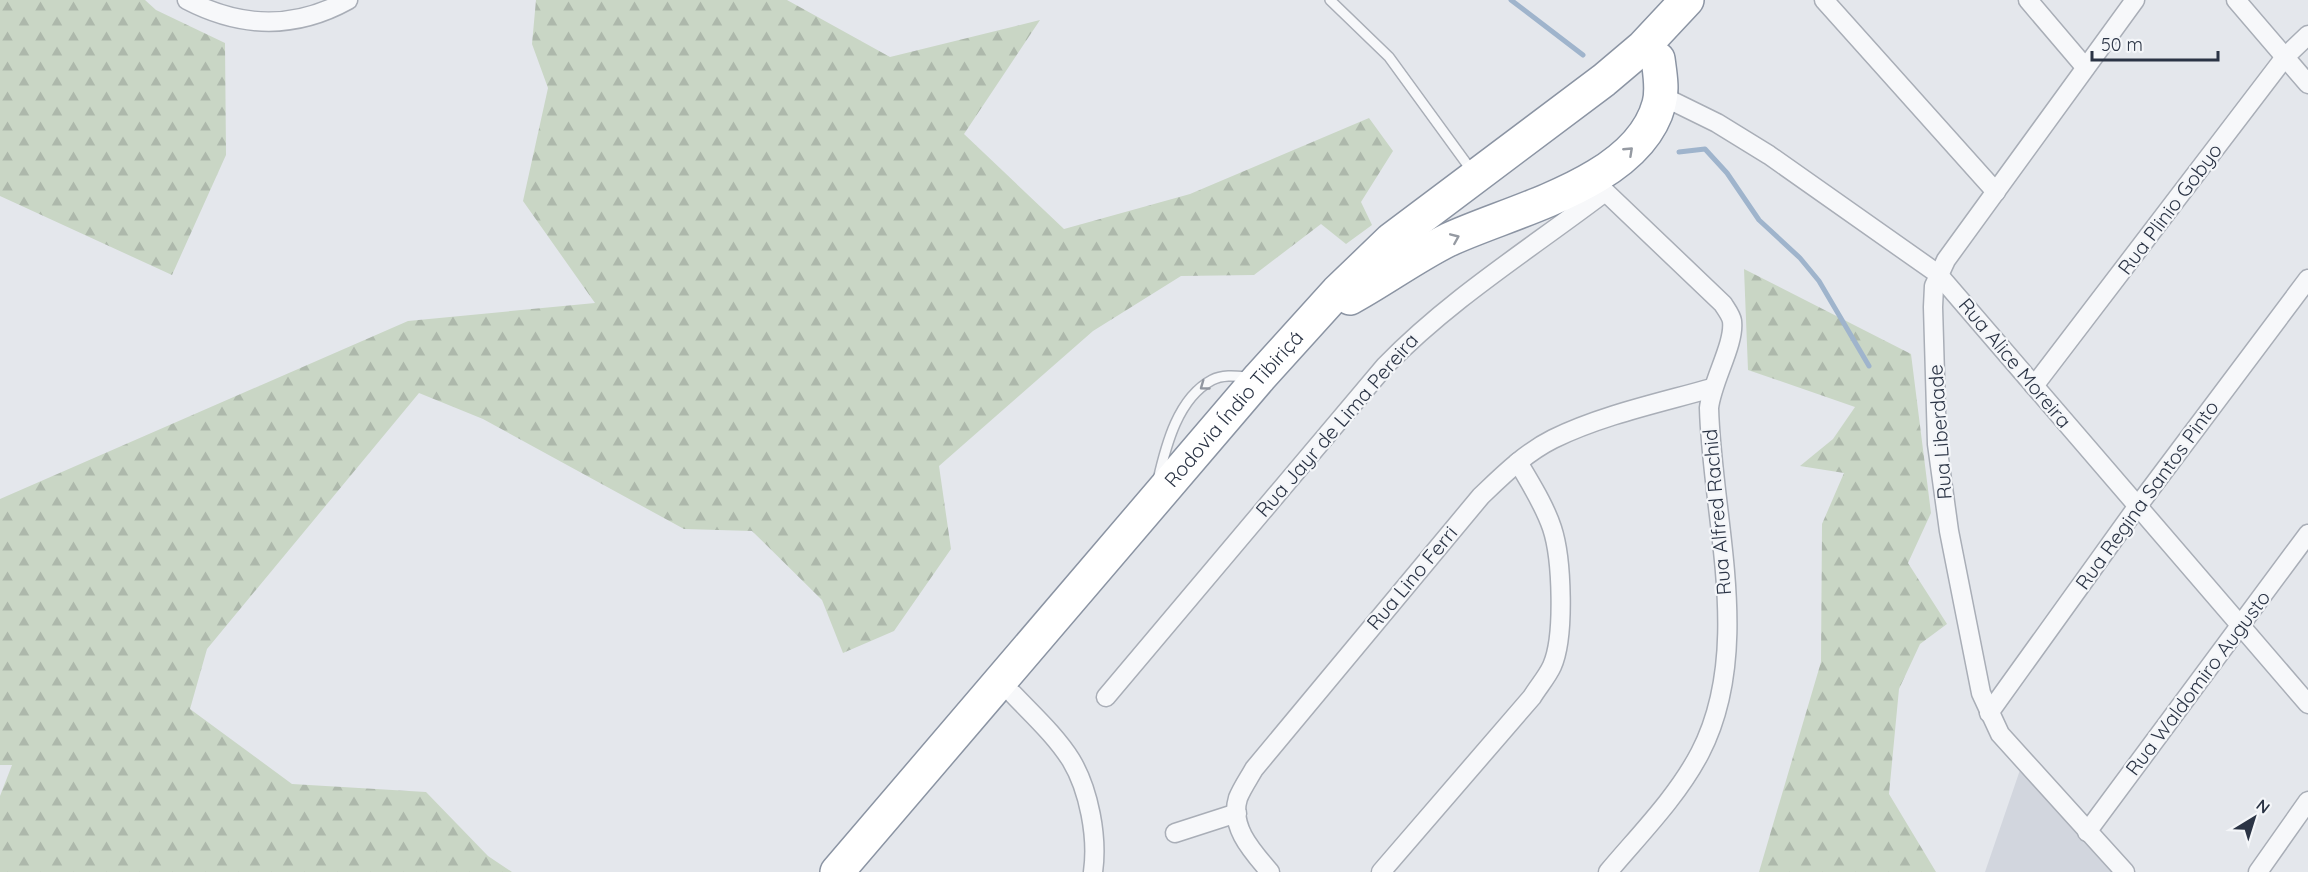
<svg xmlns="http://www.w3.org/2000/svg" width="2308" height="872" font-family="Quicksand,sans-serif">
<defs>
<pattern id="forest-firs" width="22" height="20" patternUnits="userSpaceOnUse" patternTransform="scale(1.5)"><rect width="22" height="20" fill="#c9d6c5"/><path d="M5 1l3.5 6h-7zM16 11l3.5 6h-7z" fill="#adb8ab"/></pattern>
</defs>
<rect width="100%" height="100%" fill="#e4e7ec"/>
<path fill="#d2d6de" d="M2020 770 2111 872H1985Z"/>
<g fill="url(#forest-firs)">
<path d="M0 0H145L156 10 225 43 226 155 172 275 0 196Z"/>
<path d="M536 0H787L890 57 1040 20 964 134 1064 229 1190 194 1369 118 1393 151 1361 202 1372 225 1346 244 1321 224 1254 275 1181 276 1093 331 939 466 951 549 894 631 843 653 822 600 752 531 684 529 483 419 419 393 207 649 190 709 292 784 426 792 488 856 512 872H0V796L12 765H0V499L408 321 595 303 523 201 548 88 532 44Z"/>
<path d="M1744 269 1911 354 1931 513 1908 563 1947 624 1920 644 1899 689 1889 794 1936 872H1759L1821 662 1822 524 1844 473 1800 466 1833 439 1855 407 1748 370Z"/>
</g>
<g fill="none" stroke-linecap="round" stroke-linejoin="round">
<g stroke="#9fb4cc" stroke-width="5">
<path d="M1511 0 1583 55"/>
<path d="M1679 152 1705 149 1727 173 1759 220 1800 258 1819 281 1869 366"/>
</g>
<defs>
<g id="lane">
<path d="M1330 0 1389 57 1472 171"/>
<path d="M1158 480C1166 445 1178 398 1212 380 1223 374 1237 376 1249 377"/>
</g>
<g id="street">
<path d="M187 0C241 28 294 30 348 0"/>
<path d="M1824 0 1996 192"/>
<path d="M2028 0 2085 67"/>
<path d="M2236 0 2308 84"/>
<path d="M1660 95 1717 123 1769 155 1938 274 2308 704"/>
<path d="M1591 178 1723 304C1726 309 1731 315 1732 321 1735 344 1712 381 1709 408 1712 519 1754 649 1700 753 1677 797 1640 834 1608 872"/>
<path d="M2034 386 2285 57 2308 35"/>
<path d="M1013 694C1033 715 1056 736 1071 760 1089 790 1098 837 1093 872"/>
<path d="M1106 697 1385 366C1450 299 1530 249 1605 192"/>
<path d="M1989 713 2137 507 2308 279"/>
<path d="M2087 832 2308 534"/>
<path d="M1175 833 1237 813"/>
<path d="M1270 872C1253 852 1229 827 1238 798 1242 788 1249 778 1254 769L1481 496C1503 475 1525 453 1553 439 1602 415 1659 403 1712 388"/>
<path d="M1381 872 1532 697C1538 687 1547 677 1552 666 1565 637 1562 558 1552 528 1544 504 1530 483 1518 462"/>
<path d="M2125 872 2000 734 1981 693 1949 531 1937 444 1933 307 1934 286 1946 260 2135 0"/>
<path d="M2258 872 2308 801"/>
</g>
<g id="highway">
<path d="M1350 298C1383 280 1414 257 1448 240 1512 210 1638 183 1659 104 1663 90 1660 74 1658 59"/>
<path id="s1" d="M837 872 1260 377 1337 292 1391 240 1604 80 1643 47 1687 0"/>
</g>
</defs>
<use href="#lane" stroke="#a9aeb7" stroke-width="12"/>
<use href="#street" stroke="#a9aeb7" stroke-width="21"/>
<use href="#highway" stroke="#8b94a3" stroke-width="36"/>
<use href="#lane" stroke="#f7f8fa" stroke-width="9"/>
<use href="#street" stroke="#f7f8fa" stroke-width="18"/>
<use href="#highway" stroke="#fff" stroke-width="33"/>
</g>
<defs><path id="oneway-chevron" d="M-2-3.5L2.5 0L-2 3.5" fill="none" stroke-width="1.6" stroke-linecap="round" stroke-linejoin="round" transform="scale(1.5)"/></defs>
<g stroke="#959aa2">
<use href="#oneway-chevron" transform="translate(1629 151) rotate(-43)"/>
<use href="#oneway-chevron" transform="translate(1455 238) rotate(-23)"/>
</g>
<use stroke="#9196a0" href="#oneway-chevron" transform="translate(1204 386) rotate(144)"/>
<g text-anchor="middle" stroke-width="4.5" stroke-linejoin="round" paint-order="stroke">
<g font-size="20" fill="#2b3445" stroke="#f4f6f9">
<text transform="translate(2170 209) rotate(-53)" y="7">Rua Plinio Gobyo</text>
<text transform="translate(2015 363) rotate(50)" y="7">Rua Alice Moreira</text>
<text dy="7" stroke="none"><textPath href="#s1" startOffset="610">Rodovia Índio Tibiriçá</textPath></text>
<text transform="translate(1337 425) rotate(-49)" y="7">Rua Jayr de Lima Pereira</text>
<text transform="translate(1940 432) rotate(-94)" y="7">Rua Liberdade</text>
<text transform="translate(2147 495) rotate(-54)" y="7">Rua Regina Santos Pinto</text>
<text transform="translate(1717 512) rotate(-95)" y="7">Rua Alfred Rachid</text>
<text transform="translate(1412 578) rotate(-50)" y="7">Rua Lino Ferri</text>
<text transform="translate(2198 683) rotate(-53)" y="7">Rua Waldomiro Augusto</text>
</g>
</g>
<g transform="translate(2254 818) rotate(38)" stroke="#f4f6f9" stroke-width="4.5" paint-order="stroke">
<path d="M0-4.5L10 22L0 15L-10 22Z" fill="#2b3445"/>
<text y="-9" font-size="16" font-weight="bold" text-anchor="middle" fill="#2b3445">N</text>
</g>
<path d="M2092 51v9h126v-9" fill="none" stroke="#2b3445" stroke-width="3"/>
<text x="2101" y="51" font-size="18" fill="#2b3445" stroke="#f4f6f9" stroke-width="4.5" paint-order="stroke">50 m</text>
</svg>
